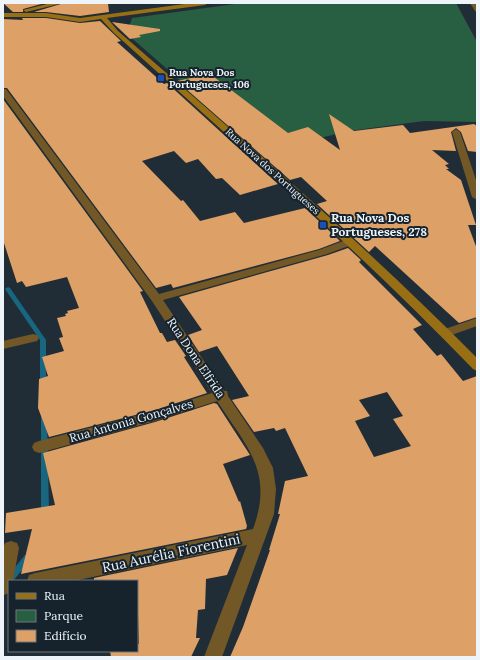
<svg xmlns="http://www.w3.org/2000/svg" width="480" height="660" font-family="Lora,serif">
<rect width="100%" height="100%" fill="#212d36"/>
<path fill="#285e41" d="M242 3H456L477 42V122L424 121 349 131 262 152 127 34 132 18Z"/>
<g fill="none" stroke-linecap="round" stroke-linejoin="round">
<g fill="#186680" fill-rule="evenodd">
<path d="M8 287 10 288 46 340V384L45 386H41L40 384V340L5 289Z"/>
<path d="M42 415H46L47 417 49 512 47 514 45 515 43 514 41 512V417Z"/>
<path d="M28 554 31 555 32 557 31 559 13 581H9C9 586 8 590 3 592V582L25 555Z"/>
</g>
</g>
<g fill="#dda066" fill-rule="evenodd">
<path d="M3 3H45L23 9V12H13Z"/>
<path d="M64 3H108L109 12 80 16 46 12H34Z"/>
<path d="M22 18H46L80 23 100 21 121 41 117 42 164 84 167 83 278 184 240 195 222 178 216 179 198 159 186 163 174 151 142 161 181 201 183 200 200 221 235 212 244 223 305 208 340 241 319 249 173 288 171 284 156 288 7 88H3V19L23 20Z"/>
<path d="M112 22 160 29V31L139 35 141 37 130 39Z"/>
<path d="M210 74 288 133 308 127 340 150 329 114 354 131 403 125 410 133 474 124 477 126V152L468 151 461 132 456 128 451 132 456 151 432 150 449 164 445 165 449 169H446L461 180 476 225H468L477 249V317L459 323 375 246 369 252 317 204 327 201 301 177 290 180 177 81Z"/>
<path d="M3 99 143 291 140 292 160 333H162L167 342 175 340 186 356 184 357 207 393 155 410 49 437 38 408 39 379 48 376 42 357 64 351 59 338 63 337 57 318 66 316 65 314 68 313 67 311 79 308 67 277 26 287 22 281 17 283 3 240Z"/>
<path d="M348 248 361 260 359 262 422 325 413 329 437 356 441 354 463 381 477 376V657H230L243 627 270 550H269L280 514H278L285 481 308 476 285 428 276 431 274 428 254 432 232 400 249 396 217 346 199 352 188 335 202 330 179 297 328 255ZM387 392 403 416 393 419 411 446 374 457 355 421 370 416 359 400Z"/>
<path d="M214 403 217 404 250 455 223 464 239 502 240 501 247 526 246 529 21 574 32 529 5 533 6 513 55 505 43 453 155 422Z"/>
<path d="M238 548 227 575 206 579 205 609 198 610 196 638H200L191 657H111L110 651H137V644H139L137 581H94V578Z"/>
</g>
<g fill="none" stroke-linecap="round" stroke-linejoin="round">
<g fill="#725727" fill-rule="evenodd">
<path d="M470 3H476L477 12 475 11Z"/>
<path d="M3 89H6L159 294 319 250 346 240H354L355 242 354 244 327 254 163 300 224 391H227L228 396 263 448 273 468 276 489 274 514 222 657H204L247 545 73 581H27L29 575 35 573 253 529C274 472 247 447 217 401L155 421 39 453 34 451 32 447 34 443 39 441 155 411 212 393 152 301 3 96Z"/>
<path d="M456 129 460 132 477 183V200L472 197 452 132Z"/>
<path d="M477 318V326L446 337 442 336 440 333 442 330Z"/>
<path d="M33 334 37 335 39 338 37 341 3 349V341Z"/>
<path d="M11 541 17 543 19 548 13 581H9V593L4 595 3 548 5 543Z"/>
</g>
<g fill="#996f15" fill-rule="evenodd">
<path d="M51 3H63L26 12 23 10Z"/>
<path d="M192 3H208L205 5 107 18 118 31C240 137 363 243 477 358V371L473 369C359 251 236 143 114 33L101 19 80 22 46 17H3V13H46L80 18Z"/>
</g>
</g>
<g fill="#1a4fb4" stroke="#17232c" stroke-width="1.5">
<rect x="157" y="74" width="8" height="8" rx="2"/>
<rect x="319" y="221" width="8" height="8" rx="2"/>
</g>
<g text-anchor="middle" stroke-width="4" stroke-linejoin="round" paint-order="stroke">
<g font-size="10" font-weight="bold" fill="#edf5fb" stroke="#17232c" text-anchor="start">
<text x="169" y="76">Rua Nova Dos<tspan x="169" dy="12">Portugueses, 106</tspan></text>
</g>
<g font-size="10" fill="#edf5fb" stroke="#17232c">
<text transform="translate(273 171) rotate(42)" y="4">Rua Nova dos Portugueses</text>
</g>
<g font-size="12" font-weight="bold" fill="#edf5fb" stroke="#17232c" text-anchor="start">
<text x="331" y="222">Rua Nova Dos<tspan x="331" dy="14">Portugueses, 278</tspan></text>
</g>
<g font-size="12" fill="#edf5fb" stroke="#17232c">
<text transform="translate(196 358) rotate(56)" y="4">Rua Dona Elfrida</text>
<text transform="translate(131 421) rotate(-16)" y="4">Rua Antonia Gonçalves</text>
</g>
<g font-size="14" fill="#edf5fb" stroke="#17232c">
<text transform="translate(171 553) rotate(-12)" y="5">Rua Aurélia Fiorentini</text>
</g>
</g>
<rect width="480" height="660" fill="none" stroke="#edf5fb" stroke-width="8"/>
<rect x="8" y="580" width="130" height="72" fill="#17232c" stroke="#6d777f"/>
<rect x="16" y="593" width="20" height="6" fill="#996f15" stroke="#6d777f"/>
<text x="44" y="600" font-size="12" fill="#edf5fb">Rua</text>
<rect x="16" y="610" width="20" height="12" fill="#285e41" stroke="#6d777f"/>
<text x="44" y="620" font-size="12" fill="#edf5fb">Parque</text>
<rect x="16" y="630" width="20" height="12" fill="#dda066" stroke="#6d777f"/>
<text x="44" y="640" font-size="12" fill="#edf5fb">Edifício</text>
</svg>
